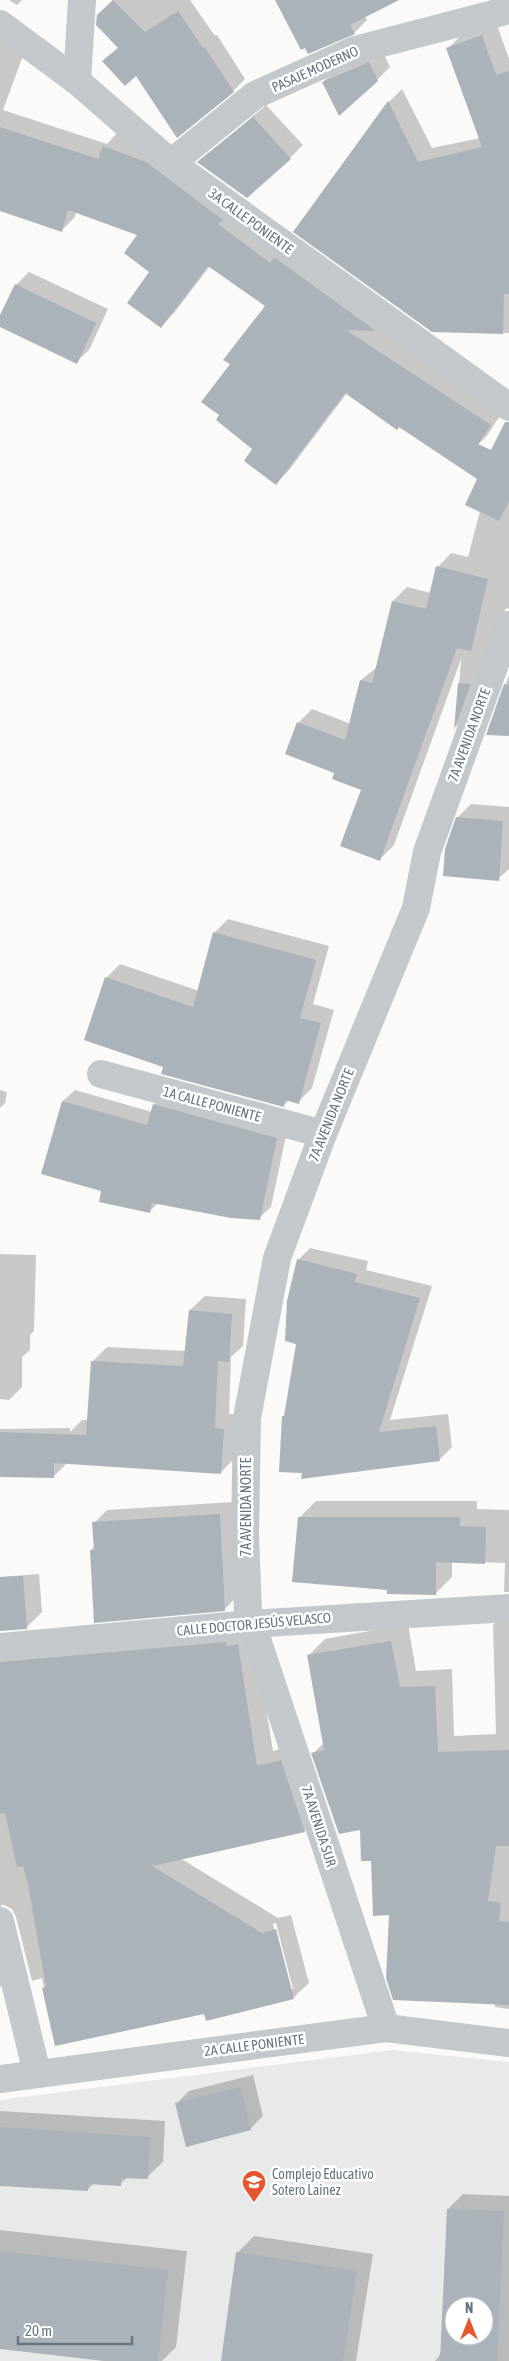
<svg xmlns="http://www.w3.org/2000/svg" width="509" height="2361" font-family="'Asap Condensed',sans-serif">
<rect width="100%" height="100%" fill="#fafaf8"/>
<path fill="#e8e9e9" fill-rule="evenodd" d="M392 2050 509 2062V2361H0V2100ZM454 2306H484V2336H454Z"/>
<g fill="#0003" fill-rule="evenodd">
<path d="M9 0H22L17 5Z"/>
<path d="M113 0H190L215 36 217 35 245 79 233 91 136 74 104 61 119 47 98 15Z"/>
<path d="M276 0H387L365 16 367 20 354 33Z"/>
<path d="M496 22 509 59V333L432 331 294 231 389 102 402 89 432 148 480 138 448 49 461 35Z"/>
<path d="M0 31 28 42 3 110 107 144 117 133 503 411 486 437 472 450 347 393 289 470 276 483 254 449 221 415 232 364 267 306 210 266 174 313 161 326 151 272 139 235 76 212 75 217 62 230 0 210Z"/>
<path d="M382 50 390 67 377 80 323 82 336 69Z"/>
<path d="M266 105 303 145 290 158 199 162Z"/>
<path d="M29 272 108 309 89 350 76 362 0 326V318L16 285Z"/>
<path d="M509 464V609L506 608 468 715 456 727 461 659 394 845 380 859 363 789 335 773 298 723 312 709 351 724 361 680 377 667 393 601 407 587 431 593 438 567 451 553 468 557 480 511Z"/>
<path d="M509 675V735L488 734Z"/>
<path d="M471 804 509 807V869L498 879 457 818Z"/>
<path d="M228 919 329 946 313 1004 334 1010 312 1088 298 1102 289 1100 283 1106 165 1066 106 978 120 964 199 991 214 933Z"/>
<path d="M0 1090 7 1092 5 1103 0 1108Z"/>
<path d="M75 1090 152 1112 154 1105 166 1093 288 1126 271 1207 259 1218 158 1203 150 1211 102 1190 43 1173 63 1101Z"/>
<path d="M310 1248 368 1261 366 1270 432 1286 390 1420 448 1414 452 1447 439 1460 303 1472 283 1417 286 1414 298 1343V1260Z"/>
<path d="M0 1254 36 1255 34 1331 30 1335V1350L22 1357V1387L9 1400 0 1399Z"/>
<path d="M205 1296 246 1299 243 1346 231 1357 229 1414H238L235 1458 220 1473 68 1462 53 1477 0 1475V1429L70 1428V1432L82 1420H88L92 1362 107 1347 186 1351 190 1310Z"/>
<path d="M316 1501H477V1509L509 1510V1592H504L505 1563 452 1561V1577L435 1594 389 1589 299 1518Z"/>
<path d="M233 1502 237 1596 224 1610 91 1550 95 1546 94 1523 107 1510Z"/>
<path d="M39 1574 42 1612 26 1628 0 1630V1577Z"/>
<path d="M509 1609V2009L495 2007V2003L390 1914 361 1829 313 1754 324 1742 309 1655 325 1639 408 1624 416 1671 452 1669 454 1736 496 1734 493 1625Z"/>
<path d="M253 1629 273 1751 296 1745 319 1815 304 1831 180 1858 278 1918 291 1915 309 1983 293 1998 205 2013 55 2045 42 1978 32 1981 16 1917 12 1909 4 1905H1L15 1972 0 1987V1634ZM276 1923 293 1989H290L273 1924Z"/>
<path d="M253 2075 263 2116 250 2129 176 2104 189 2091Z"/>
<path d="M0 2111 165 2121 163 2162 147 2177H128L120 2184 94 2183 87 2190 0 2185Z"/>
<path d="M463 2194 509 2196V2361H435L441 2353 448 2209ZM454 2306H484V2336H454Z"/>
<path d="M0 2230 187 2251 176 2347 162 2361H115L0 2348Z"/>
<path d="M254 2236 373 2254 356 2361H222L237 2253Z"/>
</g>
<g fill="#aab3b9" fill-rule="evenodd">
<path d="M113 0 145 32 178 11 203 48 204 46 234 92 177 138 136 76 125 86 102 61 118 48 96 25 97 15Z"/>
<path d="M275 0H399L350 25 355 34 308 54 305 48 301 50Z"/>
<path d="M482 35 496 75 509 71V294H504L503 334 432 332 293 232 388 101 418 162 482 147 446 48Z"/>
<path d="M369 62 378 81 339 116 322 82Z"/>
<path d="M253 117 291 159 247 198 197 162Z"/>
<path d="M0 127 98 159 103 146 146 162 223 220 218 224 270 263 274 257 376 331 346 330 491 425 478 444 491 450 505 422H509V501L499 521 465 505 477 479 399 427 397 430 345 393 276 485 244 461 252 449 216 420 219 415 201 402 230 364 223 360 265 306 208 266 161 328 127 303 149 272 124 253 137 235 68 210 62 232 0 211Z"/>
<path d="M15 284 96 323 77 364 0 327V315Z"/>
<path d="M436 566 488 579 471 651 457 648 380 861 340 846 361 790 332 779 334 773 285 754 297 722 345 740 360 680 372 683 392 601 426 609Z"/>
<path d="M458 683 471 684 454 730Z"/>
<path d="M504 684 509 685V736L486 735Z"/>
<path d="M456 817 503 821 499 881 443 876 445 849Z"/>
<path d="M213 932 316 960 300 1018 321 1023 299 1104 285 1100 284 1107 161 1074 163 1067 84 1040 105 977 193 1007Z"/>
<path d="M62 1101 147 1125 153 1104 277 1138 260 1220 231 1218 152 1203 150 1213 99 1202 101 1191 41 1174Z"/>
<path d="M297 1259 357 1274 355 1282 420 1298 379 1432 436 1426 440 1461 301 1479 302 1473 279 1472 282 1416H284L296 1344 285 1341 287 1301Z"/>
<path d="M189 1310 232 1314 229 1362 218 1361 215 1428 224 1429 221 1474 54 1463V1478L0 1477V1432L86 1435 91 1361 183 1366Z"/>
<path d="M220 1514 225 1611 94 1623 90 1550H94L92 1522Z"/>
<path d="M298 1517H460V1526L486 1527 485 1564 436 1562V1595L387 1594V1590L292 1582Z"/>
<path d="M23 1576 27 1629 0 1631V1577Z"/>
<path d="M391 1641 400 1687 435 1686 438 1752 509 1750V1846H496L488 1901 501 1903 499 1921 509 1922V2005L393 2000 386 1978 389 1915 373 1916 371 1861H361L360 1830 339 1834 311 1753 324 1750 307 1655Z"/>
<path d="M226 1642V1646L238 1644 257 1766 281 1760 305 1832 152 1866 262 1933 276 1929 294 1999 206 2021 204 2014 55 2046 42 1988 46 1987 28 1884 23 1866 17 1867 5 1813 0 1814V1662Z"/>
<path d="M240 2087 251 2130 186 2147 175 2103Z"/>
<path d="M0 2127 150 2137 148 2179 121 2178V2186L88 2184V2191L0 2186Z"/>
<path d="M447 2209 504 2211 497 2361H440ZM454 2306H484V2336H454Z"/>
<path d="M0 2251 168 2270 158 2361H104L0 2349Z"/>
<path d="M236 2252 357 2271 343 2361H221Z"/>
</g>
<g fill="none" stroke-linecap="round" stroke-linejoin="round">
<g stroke="#c3c8cc" stroke-width="28">
<path d="M0 24 77 81 171 163 509 407"/>
<path d="M77 81 82 0"/>
<path d="M171 163 255 95 355 50 509 10"/>
<path d="M101 1074 323 1134"/>
<path d="M0 1647 251 1624 509 1608"/>
<path d="M0 1921 37 2073"/>
<path d="M386 2028 248 1612 245 1535 247 1418 277 1258 323 1134 416 908 427 852 509 625"/>
<path d="M0 2079 386 2028 509 2043"/>
</g>
</g>
<defs>
<symbol id="school-pin" viewBox="-11 -11 22 30"><path d="M0 17L-7.5 6A9.5 9.5 0 1 1 7.5 6Z" fill="#e4572e" stroke="#fff"/><path d="M0-5L7-2L0 1L-7-2ZM-4 1L0 2.5L4 1V4Q0 6-4 4Z" fill="#fff"/></symbol>
</defs>
<g fill-rule="evenodd">
<use href="#school-pin" x="240" y="2168" width="28" height="38"/>
</g>
<g text-anchor="middle" stroke-width="5" stroke-linejoin="round" paint-order="stroke">
<g font-size="14" fill="#657683" stroke="#fff">
<text transform="translate(315 69) rotate(-24)" y="5">PASAJE MODERNO</text>
<text transform="translate(251 221) rotate(36)" y="5">3A CALLE PONIENTE</text>
<text transform="translate(469 735) rotate(-70)" y="5">7A AVENIDA NORTE</text>
<text transform="translate(212 1104) rotate(15)" y="5">1A CALLE PONIENTE</text>
<text transform="translate(331 1115) rotate(-68)" y="5">7A AVENIDA NORTE</text>
<text transform="translate(246 1507) rotate(-90)" y="5">7A AVENIDA NORTE</text>
<text transform="translate(254 1624) rotate(-5)" y="5">CALLE DOCTOR JESÚS VELASCO</text>
<text transform="translate(319 1826) rotate(72)" y="5">7A AVENIDA SUR</text>
<text transform="translate(254 2045) rotate(-7)" y="5">2A CALLE PONIENTE</text>
</g>
<g font-size="14" fill="#657683" stroke="#fff" text-anchor="start">
<text x="272" y="2179">Complejo Educativo<tspan x="272" dy="16">Sotero Lainez</tspan></text>
</g>
</g>
<g transform="translate(469 2321)"><circle r="24" fill="#ffffff" stroke="#c1c8cd"/>
<path d="M0-4L9 19L0 12L-9 19Z" fill="#e4572e"/>
<text y="-8" font-size="14" font-weight="bold" text-anchor="middle" fill="#657683">N</text>
</g>
<path d="M18 2336v8h114v-8" fill="none" stroke="#657683" stroke-width="2.5"/>
<text x="25" y="2336" font-size="15" fill="#657683" stroke="#ffffff" stroke-width="4" paint-order="stroke">20 m</text>
</svg>
